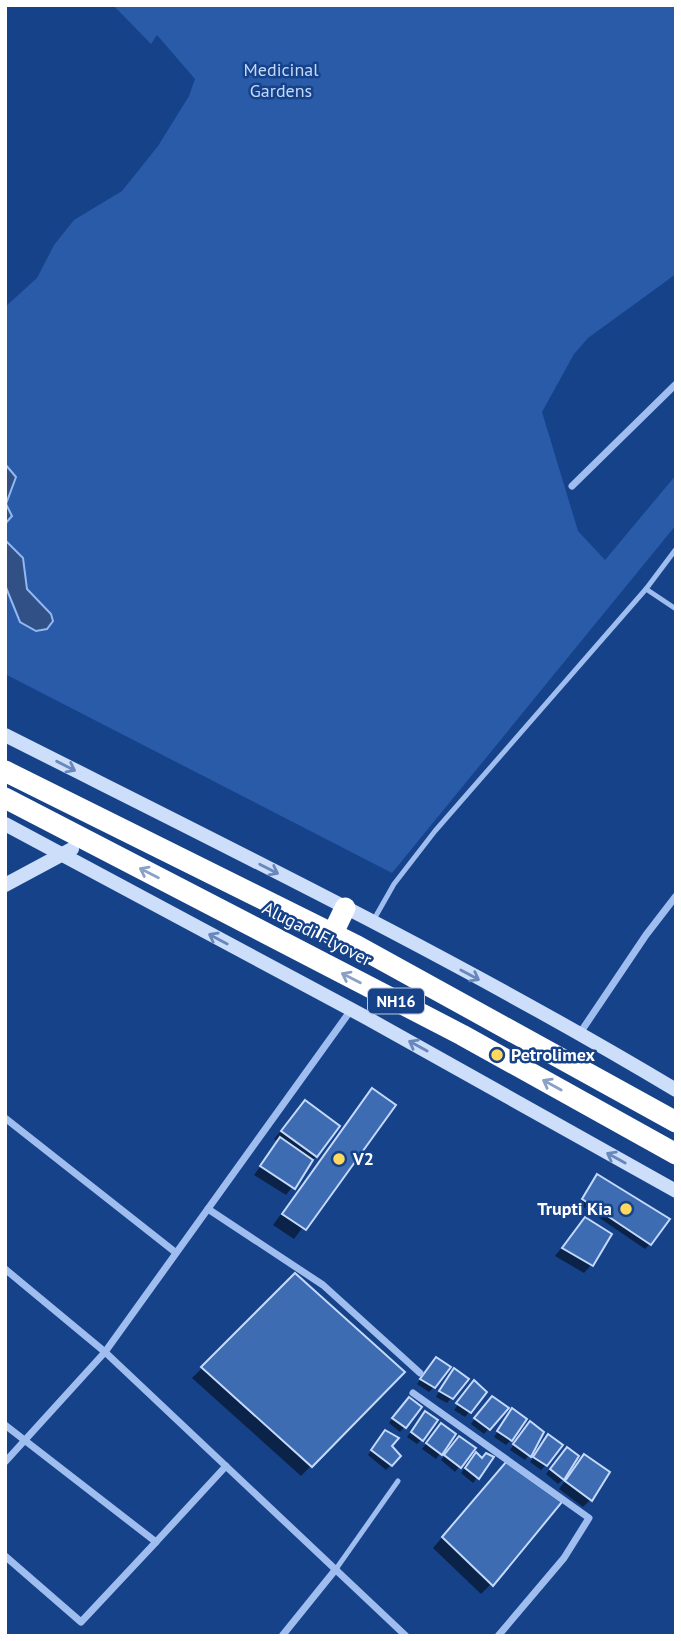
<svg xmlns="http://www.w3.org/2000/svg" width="681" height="1641" font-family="'PT Sans',sans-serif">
<rect width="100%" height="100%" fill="#16428a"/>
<path fill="#295ba9" d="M113 5H676V274L588 338 574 354 542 412 578 531 605 560 676 475V525L392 873 5 674V307L37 278 54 245 74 220 122 191 158 146 189 96 195 79 157 35 151 44Z"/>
<g fill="#315186" stroke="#91b8f2" stroke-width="2">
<path d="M5 464 16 477 6 504 12 516 5 524Z"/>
<path d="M5 540 23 558 27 589 51 614 53 621 47 629 36 631 20 622 5 585Z"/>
</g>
<g fill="#0007">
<path d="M372 1090 393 1105 294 1239 273 1225Z"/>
<path d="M305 1102 316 1156 286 1195 254 1175 278 1142 274 1139Z"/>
<path d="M597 1177 650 1244 645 1249 579 1204Z"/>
<path d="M578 1227 591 1265 584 1273 555 1256Z"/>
<path d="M295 1276 403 1372 301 1476 192 1378Z"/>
<path d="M432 1364 434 1387 429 1392 417 1384Z"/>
<path d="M449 1375 466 1380 447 1403 436 1397Z"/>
<path d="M472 1385 485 1392 465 1417 454 1410Z"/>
<path d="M487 1403 507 1408 484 1434 471 1424Z"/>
<path d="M404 1404 420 1408 400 1432 389 1423Z"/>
<path d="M512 1410 511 1440 506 1445 494 1437Z"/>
<path d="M421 1418 422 1439 417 1444 407 1437Z"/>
<path d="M525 1428 529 1455 525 1460 510 1450Z"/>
<path d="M436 1431 454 1434 436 1459 422 1449Z"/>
<path d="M380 1438 399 1456 386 1470 368 1455Z"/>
<path d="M544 1442 546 1465 541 1470 530 1462Z"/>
<path d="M454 1443 473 1449 455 1472 441 1460Z"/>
<path d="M562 1454 565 1478 558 1484 546 1474Z"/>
<path d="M491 1458 473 1483 461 1473 471 1459Z"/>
<path d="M577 1464 590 1500 583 1507 559 1489Z"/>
<path d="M496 1475 491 1584 481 1594 433 1548Z"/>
</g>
<g fill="#3e6cb3" stroke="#c5dafb" stroke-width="2">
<path d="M372 1088 396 1105 306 1230 282 1214Z"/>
<path d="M305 1100 340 1126 317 1157 281 1131Z"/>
<path d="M280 1137 313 1160 295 1189 260 1166Z"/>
<path d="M597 1174 670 1219 651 1245 582 1199Z"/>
<path d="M585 1217 612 1234 593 1266 562 1248Z"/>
<path d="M295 1273 405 1372 312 1467 201 1367Z"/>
<path d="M436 1357 451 1367 435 1388 420 1379Z"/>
<path d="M454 1368 469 1379 453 1399 439 1391Z"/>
<path d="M474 1380 487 1392 471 1413 456 1403Z"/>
<path d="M492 1396 509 1408 490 1430 474 1418Z"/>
<path d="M409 1397 422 1407 406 1428 392 1418Z"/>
<path d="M512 1408 527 1419 512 1441 497 1431Z"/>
<path d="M425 1411 438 1420 423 1441 411 1432Z"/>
<path d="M530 1421 544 1432 531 1457 513 1444Z"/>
<path d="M441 1423 456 1434 442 1455 426 1443Z"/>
<path d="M385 1430 399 1438 392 1446 401 1456 392 1466 371 1450Z"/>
<path d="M548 1434 563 1445 547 1466 533 1457Z"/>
<path d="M459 1436 476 1448 461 1468 444 1455Z"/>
<path d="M567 1447 579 1456 564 1480 550 1469Z"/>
<path d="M476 1452 482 1458 486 1453 494 1457 479 1479 465 1468Z"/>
<path d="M584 1454 610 1472 592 1501 565 1481Z"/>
<path d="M506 1462 562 1502 493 1586 442 1537Z"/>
</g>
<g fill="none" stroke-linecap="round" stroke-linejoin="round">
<g stroke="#9fbeef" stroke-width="5">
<path d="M646 589 676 609"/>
<path d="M373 921 394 884 435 831 646 589 676 549"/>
<path d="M336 1569 398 1481"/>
</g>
<g stroke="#9fbeef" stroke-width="7">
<path d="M572 486 676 384"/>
<path d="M351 1010 105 1352 406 1636"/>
<path d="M580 1033 646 935 676 896"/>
<path d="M5 1118 175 1252"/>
<path d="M208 1209 323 1285 420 1373"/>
<path d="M5 1269 105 1352 5 1462"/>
<path d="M413 1393 589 1518 564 1558 498 1636"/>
<path d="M5 1425 156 1542 226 1466"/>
<path d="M5 1556 81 1622 156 1542"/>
<path d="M282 1636 336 1569"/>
</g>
<g stroke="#ccdefa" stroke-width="14">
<path d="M5 735C231 849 459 960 676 1090"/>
<path d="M5 824 367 1018 676 1191"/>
<path d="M5 885 72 849"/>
</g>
<g stroke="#fff" stroke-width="21">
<path d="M5 771 357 946 676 1122"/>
<path d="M5 798 462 1035 676 1154"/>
<path d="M332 935 345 908"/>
</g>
</g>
<defs><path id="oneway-shaft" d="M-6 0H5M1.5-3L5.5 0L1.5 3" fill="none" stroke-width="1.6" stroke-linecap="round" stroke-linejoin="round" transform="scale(1.75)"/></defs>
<g stroke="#6888bc">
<use href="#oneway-shaft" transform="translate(66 766) rotate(27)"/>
<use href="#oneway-shaft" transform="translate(269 869) rotate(27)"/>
<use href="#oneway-shaft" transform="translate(218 939) rotate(-152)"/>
<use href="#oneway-shaft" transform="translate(470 975) rotate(28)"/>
<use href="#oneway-shaft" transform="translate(418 1046) rotate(-151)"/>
<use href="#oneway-shaft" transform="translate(616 1158) rotate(-151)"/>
</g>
<g stroke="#8aa0c4">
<use href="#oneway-shaft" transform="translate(149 873) rotate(-153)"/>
<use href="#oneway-shaft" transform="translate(351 978) rotate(-153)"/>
<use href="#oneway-shaft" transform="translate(552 1085) rotate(-151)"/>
</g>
<g fill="#ffd95d" stroke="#16428a" stroke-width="2.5">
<circle cx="497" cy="1055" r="7"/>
<circle cx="339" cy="1159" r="7"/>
<circle cx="626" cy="1209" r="7"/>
</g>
<g text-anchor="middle" stroke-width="5" stroke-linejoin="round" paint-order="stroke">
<rect fill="#16428a" stroke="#b9c6dc" stroke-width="2" x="368" y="988.5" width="56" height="25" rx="5"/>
<g font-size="16" font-weight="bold" fill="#fff">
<text x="396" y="1007">NH16</text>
</g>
<g font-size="18" fill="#c5dafb" stroke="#16428a">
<text x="281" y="76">Medicinal<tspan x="281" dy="21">Gardens</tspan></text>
</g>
<g font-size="18" fill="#fff" stroke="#16428a">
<text transform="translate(317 934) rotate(27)" y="6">Alugadi Flyover</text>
</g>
<g font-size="18" font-weight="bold" fill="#fff" stroke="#16428a" text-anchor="start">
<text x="511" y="1061">Petrolimex</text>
<text x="353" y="1165">V2</text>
<text x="612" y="1215" text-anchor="end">Trupti Kia</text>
</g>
</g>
<rect width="681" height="1641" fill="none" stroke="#ffffff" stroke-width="14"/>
</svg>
